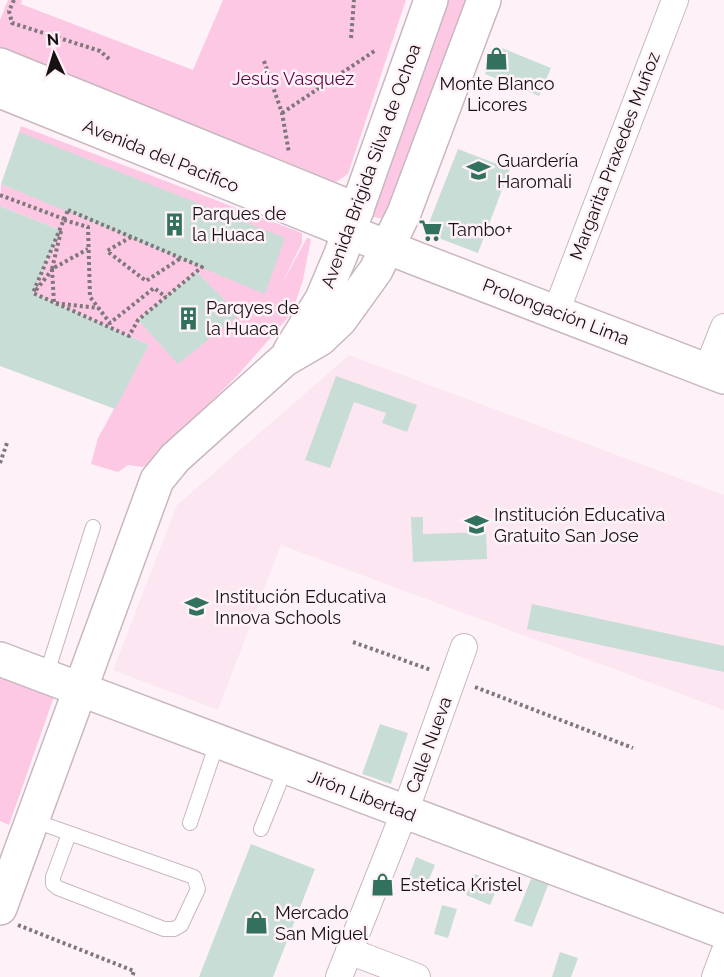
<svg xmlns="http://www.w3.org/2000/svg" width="724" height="977" font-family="Raleway,sans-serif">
<rect width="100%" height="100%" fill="#fef2f8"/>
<path fill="#fce6f1" d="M349 355 724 495V710L281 545 218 710 113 670 177 505Z"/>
<g fill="#fcc8e4" fill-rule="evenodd">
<path d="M8 0H22L21 4 193 70 223 0H406L348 174 336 182 0 48V20Z"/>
<path d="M445 0H473L394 216 383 219 374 217 370 211Z"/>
<path d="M21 126 302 233V243L281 285 307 238 311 239 303 280 292 313 238 375 144 467 128 465 118 472 91 464 98 438 149 345 33 293 60 230 0 206 1 184 68 210 19 132ZM197 272 239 315 178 363 138 320Z"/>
<path d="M0 668 57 688 9 825 0 821Z"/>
</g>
<g fill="#c8ddd5">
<path d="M497 46 551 68 539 96 485 74Z"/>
<path d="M19 132 285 238 265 294 1 184Z"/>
<path d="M458 149 510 169 478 253 425 233Z"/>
<path d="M0 206 60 230 33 293 149 345 115 409 0 366Z"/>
<path d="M197 272 239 315 178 364 138 320Z"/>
<path d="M336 376 417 405 407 432 382 423 386 413 354 402 330 468 305 460Z"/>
<path d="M411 517H423V534L486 532 487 559 413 562Z"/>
<path d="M532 604 724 646V672L527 629Z"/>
<path d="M380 724 408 733 391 784 362 774Z"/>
<path d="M251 844 315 869 273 977H199Z"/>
<path d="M416 857 435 865 424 891 406 884Z"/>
<path d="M475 874 499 884 490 905 466 895Z"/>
<path d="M531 879 550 880 532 927 514 921Z"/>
<path d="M442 905 457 909 448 938 434 934Z"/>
<path d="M560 952 578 958 571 977H552Z"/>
</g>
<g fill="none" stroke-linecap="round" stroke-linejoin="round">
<defs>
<g id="lane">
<path d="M46 676 93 527"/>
<path d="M33 821 46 825 194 877 198 889 181 925 174 929H164L58 888 53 884V877L69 834"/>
<path d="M190 823 218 740"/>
<path d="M261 829 286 767"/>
</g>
<g id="street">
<path d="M556 312 675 0"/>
<path d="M707 370 724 327"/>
<path d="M349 951 417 977"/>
<path d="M339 977 410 798 464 647"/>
<path d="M715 977 724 953"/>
</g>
<g id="secondary">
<path d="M0 65 357 210"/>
<path d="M0 91 412 257 724 377"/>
<path d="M290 351 322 299 341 254 431 0"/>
<path d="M0 659 724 932"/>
<path d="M0 908 157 480 175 458 284 360 320 339 340 320 376 270 404 213 484 0"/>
</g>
</defs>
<use href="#lane" stroke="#c9b7c0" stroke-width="16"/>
<use href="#street" stroke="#c9b7c0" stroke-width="28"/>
<use href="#secondary" stroke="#c9b7c0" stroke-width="36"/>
<g stroke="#7f777b" stroke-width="4" stroke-dasharray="3 3" stroke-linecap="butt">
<path d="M14 0 9 11 12 23 100 51 109 59"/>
<path d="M351 38 354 0"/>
<path d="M264 61 282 113 289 153"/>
<path d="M282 113 376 50"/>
<path d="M0 195 64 219"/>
<path d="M68 210 202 267 138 320 129 336 33 293Z"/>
<path d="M64 220 88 227 90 297 110 323 154 288 166 297"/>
<path d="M61 231 52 269 88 249"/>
<path d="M131 237 107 251 146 281 181 258"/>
<path d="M52 269 54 303 98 308"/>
<path d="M36 290 52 270"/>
<path d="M0 463 7 443"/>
<path d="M353 642 431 670"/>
<path d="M475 687 633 748"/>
<path d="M18 925 134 971 132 977"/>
</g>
<use href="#lane" stroke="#fff" stroke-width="14"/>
<use href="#street" stroke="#fff" stroke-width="26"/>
<use href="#secondary" stroke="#fff" stroke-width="33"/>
</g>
<defs>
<symbol id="shop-bare" viewBox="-9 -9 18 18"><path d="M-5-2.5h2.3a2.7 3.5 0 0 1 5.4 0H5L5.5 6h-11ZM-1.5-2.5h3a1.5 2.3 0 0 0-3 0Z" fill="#32715e" stroke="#fef2f8" stroke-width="2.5" paint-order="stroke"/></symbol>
<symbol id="school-bare" viewBox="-9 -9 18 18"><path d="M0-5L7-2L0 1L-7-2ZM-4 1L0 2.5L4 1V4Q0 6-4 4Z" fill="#32715e" stroke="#fef2f8" stroke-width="2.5" paint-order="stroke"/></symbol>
<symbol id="building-bare" viewBox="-9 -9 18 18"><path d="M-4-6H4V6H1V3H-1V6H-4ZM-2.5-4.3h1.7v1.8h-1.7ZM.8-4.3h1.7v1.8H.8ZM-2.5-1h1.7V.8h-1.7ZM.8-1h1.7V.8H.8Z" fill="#32715e" stroke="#fef2f8" stroke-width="2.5" paint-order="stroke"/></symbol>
<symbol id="supermarket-bare" viewBox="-9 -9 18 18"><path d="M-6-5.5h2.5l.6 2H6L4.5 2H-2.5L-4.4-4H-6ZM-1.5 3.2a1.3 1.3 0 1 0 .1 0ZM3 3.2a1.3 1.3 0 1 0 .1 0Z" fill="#32715e" stroke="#fef2f8" stroke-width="2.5" paint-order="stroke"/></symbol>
</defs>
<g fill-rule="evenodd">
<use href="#shop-bare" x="480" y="42" width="33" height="33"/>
<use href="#school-bare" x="462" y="154" width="33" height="33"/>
<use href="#building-bare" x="158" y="208" width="33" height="33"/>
<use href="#supermarket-bare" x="414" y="214" width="33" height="33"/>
<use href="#building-bare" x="172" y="302" width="33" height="33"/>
<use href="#school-bare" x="460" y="508" width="33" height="33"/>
<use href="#school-bare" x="180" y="590" width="33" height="33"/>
<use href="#shop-bare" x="366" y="868" width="33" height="33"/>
<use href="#shop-bare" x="240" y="906" width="33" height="33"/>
</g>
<g text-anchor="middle" stroke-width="5" stroke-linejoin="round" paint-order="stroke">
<g font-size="18" fill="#600043" stroke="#fef2f8">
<text x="293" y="85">Jesús Vasquez</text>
</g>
<g font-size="18" fill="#171114" stroke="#fef2f8" text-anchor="start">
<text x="497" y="90" text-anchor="middle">Monte BIanco<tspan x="497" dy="21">Licores</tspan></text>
<text x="497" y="167">Guardería<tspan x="497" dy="21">Haromali</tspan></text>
<text x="192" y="220">Parques de<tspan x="192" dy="21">la Huaca</tspan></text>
<text x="448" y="236">Tambo+</text>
<text x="206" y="314">Parqyes de<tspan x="206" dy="21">la Huaca</tspan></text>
<text x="494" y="521">Institución Educativa<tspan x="494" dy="21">Gratuito San Jose</tspan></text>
<text x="215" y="603">Institución Educativa<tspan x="215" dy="21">Innova Schools</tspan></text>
<text x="400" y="891">Estetica Kristel</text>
<text x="275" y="919">Mercado<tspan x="275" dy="21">San Miguel</tspan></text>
</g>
<g font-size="18" fill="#171114" stroke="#fef2f8">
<text transform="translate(161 156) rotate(22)" y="6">Avenida del Pacifico</text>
<text transform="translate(615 156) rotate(-69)" y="6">Margarita Praxedes Muñoz</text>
<text transform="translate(371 166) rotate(-70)" y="6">Avenida Brigida Silva de Ochoa</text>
<text transform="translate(556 312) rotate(21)" y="6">Prolongación Lima</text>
<text transform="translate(429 745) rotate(-70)" y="6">Calle Nueva</text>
<text transform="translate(362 796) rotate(21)" y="6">Jirón Libertad</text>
</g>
</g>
<g transform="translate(54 54) rotate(356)" stroke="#fef2f8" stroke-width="4.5" paint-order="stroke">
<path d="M0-4.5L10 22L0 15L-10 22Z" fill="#171114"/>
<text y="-9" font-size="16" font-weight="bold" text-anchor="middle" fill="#171114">N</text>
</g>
</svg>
